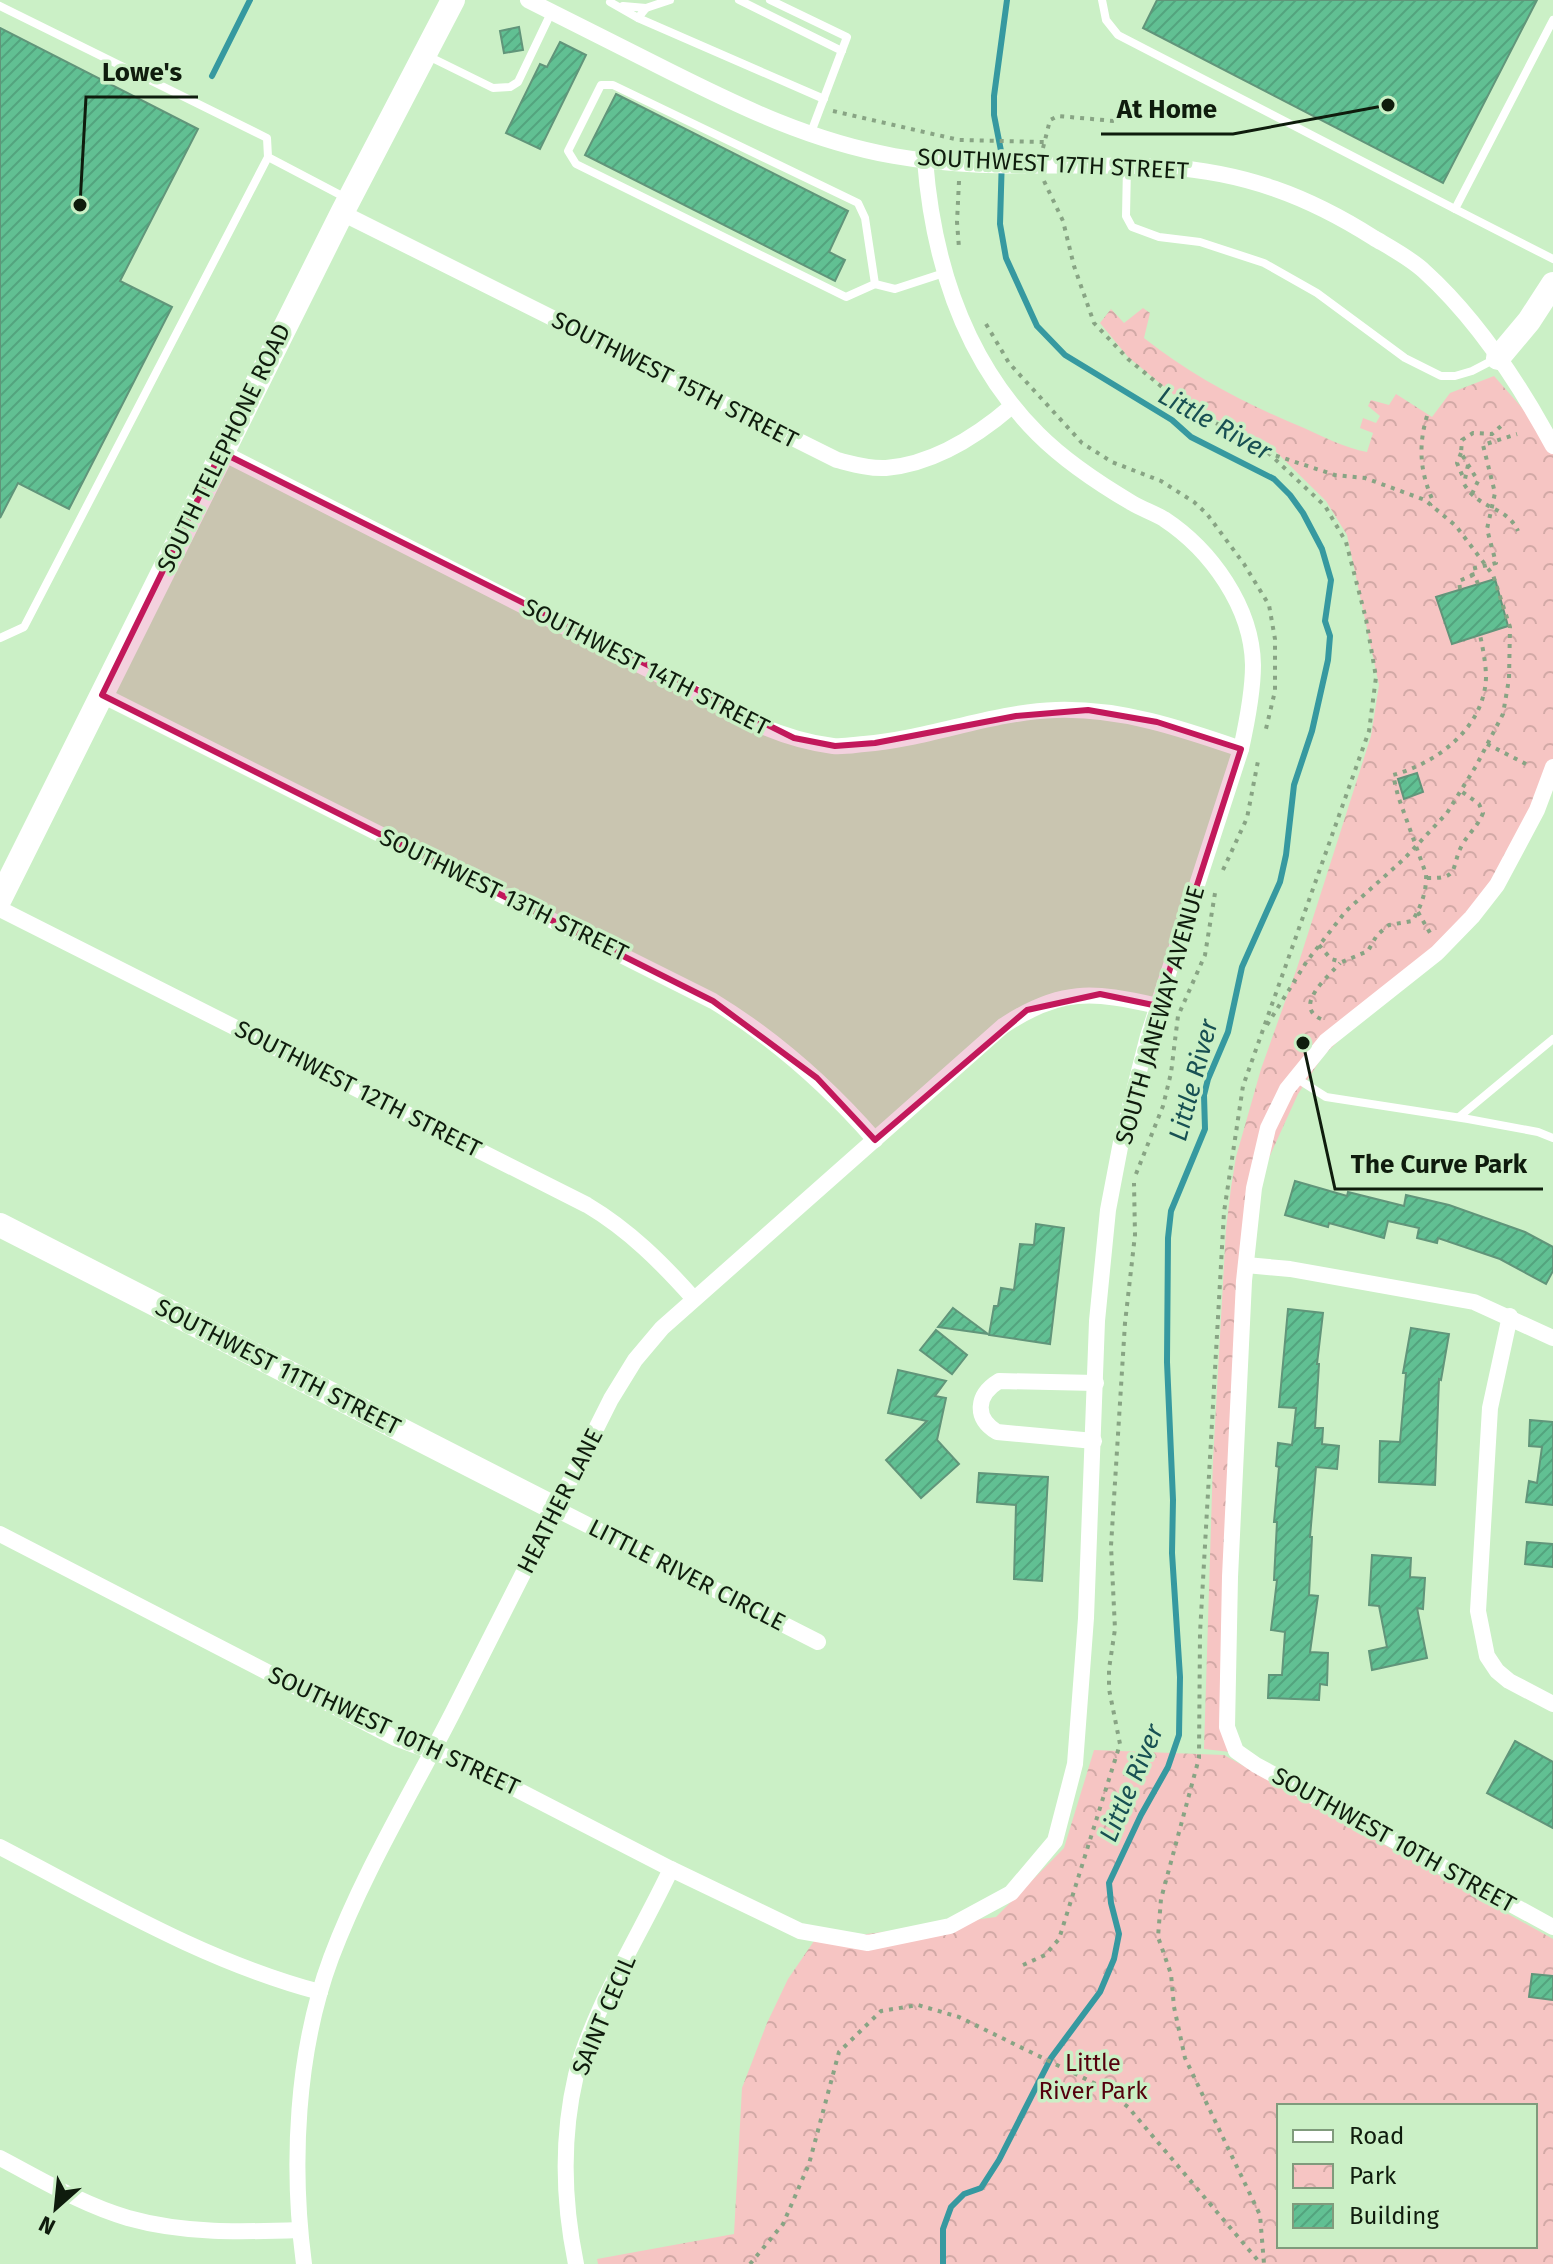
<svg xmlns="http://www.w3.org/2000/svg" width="1553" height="2264" font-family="'Fira Sans',sans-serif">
<defs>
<pattern id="park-crowns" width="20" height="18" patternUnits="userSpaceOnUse" patternTransform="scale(2)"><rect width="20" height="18" fill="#f6c5c3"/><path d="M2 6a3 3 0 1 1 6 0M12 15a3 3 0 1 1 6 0" fill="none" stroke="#d2a9a6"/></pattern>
<pattern id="building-hatch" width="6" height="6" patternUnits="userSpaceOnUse" patternTransform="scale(2)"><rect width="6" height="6" fill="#61c093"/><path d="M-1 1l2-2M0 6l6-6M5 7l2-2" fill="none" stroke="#53a47e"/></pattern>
</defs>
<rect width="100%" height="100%" fill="#cbf0c6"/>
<g fill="url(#park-crowns)" fill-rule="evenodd">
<path d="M1143 308 1150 313 1144 338C1193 377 1246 404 1304 428 1324 437 1345 448 1367 452L1373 433 1360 428 1363 418 1376 423 1380 416 1368 406 1371 400 1389 405 1396 394 1432 417 1450 393 1494 376 1553 443V767L1497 885 1323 1056 1298 1094 1268 1160 1251 1220 1230 1752 1204 1749 1213 1461 1226 1229 1231 1188 1236 1157 1261 1069 1297 968 1371 736 1379 685 1347 535 1326 501 1265 441 1190 408 1128 357 1100 323 1111 309 1124 323Z"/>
<path d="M1094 1750 1224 1755 1553 1939V2264H598L597 2259 734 2234 742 2088 767 2023 788 1979 814 1941 996 1917 1064 1848ZM1279 2106H1535V2246H1279Z"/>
</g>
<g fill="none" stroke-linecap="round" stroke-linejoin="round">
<g stroke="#3699a0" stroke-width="6">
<path d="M212 76 250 0"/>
<path d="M943 2264V2229L951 2207 964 2194 981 2188 999 2160 1051 2058 1100 1992 1114 1959 1119 1934 1111 1903 1109 1883 1141 1815 1168 1767 1179 1735 1180 1677 1172 1553 1173 1500 1167 1362 1168 1238 1171 1211 1205 1129 1204 1095 1208 1079 1228 1032 1242 967 1280 882 1286 855 1294 785 1312 731 1328 660 1330 636 1325 621 1331 580 1322 549 1303 513 1290 495 1274 479 1191 437 1172 420 1065 355 1037 326 1006 258 1000 224 1002 156 994 115V96L1007 0"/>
</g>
</g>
<g fill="url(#building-hatch)" stroke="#61957a" stroke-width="2">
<path d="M1157 0H1537L1443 183 1143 28Z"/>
<path d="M519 27 523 50 504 53 500 31Z"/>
<path d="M0 28 198 129 120 281 172 307 69 509 18 483 0 518Z"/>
<path d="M560 42 586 55 540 149 506 133 540 64 547 67Z"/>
<path d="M616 94 848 211 829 252 845 260 835 281 585 155Z"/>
<path d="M1495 579 1508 626 1452 644 1436 597Z"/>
<path d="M1417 773 1423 792 1404 799 1398 779Z"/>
<path d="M1295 1181 1347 1196 1348 1192 1404 1206 1406 1195 1449 1205 1525 1232 1553 1247V1271L1546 1284 1500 1259 1438 1238 1437 1243 1417 1238 1419 1228 1388 1221 1384 1238 1329 1223 1328 1227 1285 1215Z"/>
<path d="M1036 1224 1064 1228 1050 1344 989 1335 994 1306H998L1001 1288 1014 1290 1020 1244 1034 1245Z"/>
<path d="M953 1308 988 1334 938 1327Z"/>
<path d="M1288 1309 1323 1313 1317 1364H1319L1315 1428H1323L1322 1444 1339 1446 1337 1469 1316 1467 1310 1537H1312L1309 1595 1318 1596 1310 1652 1328 1653 1327 1685 1320 1684 1319 1700 1268 1698 1269 1675H1282L1285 1632 1271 1630 1277 1580H1274L1277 1522H1274L1279 1467 1276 1466 1278 1443 1292 1445 1296 1408 1279 1407Z"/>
<path d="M1411 1328 1449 1334 1441 1380 1439 1379 1435 1485 1379 1482 1380 1441 1400 1442 1406 1373H1403Z"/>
<path d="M936 1330 967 1355 952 1374 920 1350Z"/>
<path d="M898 1370 946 1381 935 1396 946 1398 937 1440 959 1464 921 1498 886 1460 927 1421 888 1413Z"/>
<path d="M1530 1420 1553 1422V1505L1526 1502 1529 1481 1537 1483 1542 1447 1529 1446Z"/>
<path d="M979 1473 1048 1477 1042 1581 1014 1579 1016 1505 977 1502Z"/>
<path d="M1527 1542 1553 1544V1567L1525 1564Z"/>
<path d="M1372 1555 1411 1558 1410 1577 1425 1578 1423 1609 1417 1608 1427 1658 1372 1670 1369 1651 1387 1647 1379 1606 1369 1605Z"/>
<path d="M1515 1741 1553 1762V1828L1487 1793Z"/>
<path d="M1532 1974 1553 1976V2000L1529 1997Z"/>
</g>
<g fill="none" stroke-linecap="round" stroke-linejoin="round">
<g stroke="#88a484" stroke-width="4" stroke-dasharray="4 6" stroke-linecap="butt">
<path d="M833 111 959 140 1044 142"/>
<path d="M1043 148 1050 120 1058 116 1114 121"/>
<path d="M959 181 957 222 959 248"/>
<path d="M1044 181 1063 221 1074 266 1094 323 1128 359 1190 410 1261 446 1325 506 1346 542 1366 619 1376 677 1369 731 1243 1086 1224 1212 1200 1633 1199 1758 1161 1899 1158 1937 1171 1974 1174 2007 1185 2058 1260 2215 1264 2264"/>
<path d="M986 324 1009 363 1082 443 1112 462 1161 481 1194 502 1207 514 1244 564 1269 605 1275 639V691L1265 733"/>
<path d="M1427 416C1418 446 1420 472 1433 501L1430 505"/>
<path d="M1461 453 1457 463 1463 477"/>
<path d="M1468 465 1464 484C1480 511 1506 505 1518 531"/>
<path d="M1472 494 1478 481 1461 453 1462 440 1473 433 1492 434 1501 426"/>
<path d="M1478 584 1476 579H1474L1471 569 1496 563 1487 529 1495 493 1483 445 1517 434"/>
<path d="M1460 589 1459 581 1473 575"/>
<path d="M1487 744 1526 764"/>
<path d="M1223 870 1247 818 1258 761"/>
<path d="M1427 878C1461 879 1450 868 1462 845 1469 833 1478 826 1483 813L1479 804 1461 791"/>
<path d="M1418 912 1430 933"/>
<path d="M1319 945 1331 959 1342 962 1368 951 1377 935 1389 925 1412 921C1421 908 1427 890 1426 874L1398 796 1393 775C1437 763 1484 728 1486 678 1486 664 1483 649 1480 635"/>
<path d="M1321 1019C1292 1006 1329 976 1340 963"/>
<path d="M1267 1025 1307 961 1346 911 1404 859 1447 813 1476 766 1503 714 1509 679 1510 627 1493 575 1456 526 1425 500 1365 478 1335 475 1271 454"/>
<path d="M1136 1174 1163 1106 1171 1073 1178 1016 1205 955 1215 893"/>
<path d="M1023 1965 1045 1955 1059 1939 1120 1744 1109 1689V1669L1115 1629 1111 1546 1125 1323 1135 1235 1134 1183"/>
<path d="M750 2264 783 2224 809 2164 839 2052 881 2011 918 2005 959 2017 1102 2087 1128 2107 1261 2264"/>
</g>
<g stroke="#fff" stroke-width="8">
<path d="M739 0 842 51"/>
<path d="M770 0 847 37 810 135"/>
<path d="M1102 0 1106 20 1118 35 1455 209"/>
<path d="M610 2 638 18 824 99"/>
<path d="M0 6 267 138 268 157 348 199"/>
<path d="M623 6 646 8"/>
<path d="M638 18 646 8 670 0"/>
<path d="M1553 20 1455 209 1553 259"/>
<path d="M426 55 493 88 510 87 518 82 551 13"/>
<path d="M1127 166 1126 216 1132 227 1159 237 1200 242 1264 263 1317 293 1405 358 1441 376H1455L1472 371 1497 358"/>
<path d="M875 284 846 297 576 164 568 151 601 85H613L858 203 865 218 875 284 895 289 944 273"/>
<path d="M0 638 24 627 268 157"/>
<path d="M1296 1078 1326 1097 1468 1119 1538 1132 1553 1138"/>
<path d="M1459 1117 1553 1039"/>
</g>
<g stroke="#fff" stroke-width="16">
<path d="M528 0C575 24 622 47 669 71 743 108 811 141 894 156 983 172 1075 162 1165 167 1244 172 1308 196 1374 238 1391 248 1410 258 1424 271 1476 318 1520 385 1553 446"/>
<path d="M342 213 837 460C853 464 870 469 886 468 934 464 976 437 1012 406"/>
<path d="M221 452 740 716C770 731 800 742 833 746 843 747 854 745 864 744 929 739 991 712 1056 710 1121 708 1180 728 1241 749"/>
<path d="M102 695 713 1001C775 1039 827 1085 875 1140"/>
<path d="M1553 767 1537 810 1497 885 1472 917 1437 953 1326 1041 1287 1089 1268 1128 1254 1188 1244 1281 1230 1577 1227 1727 1236 1751 1256 1765 1553 1927"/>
<path d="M0 909 587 1205C629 1230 662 1263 694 1299"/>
<path d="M1246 1265 1290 1269 1474 1302 1553 1338"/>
<path d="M1510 1316 1490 1408 1478 1611 1487 1656 1497 1671 1509 1681 1553 1704"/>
<path d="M1094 1441 997 1432C974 1418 976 1395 999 1381L1096 1383"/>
<path d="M556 1509 818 1642"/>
<path d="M0 1534 395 1738 469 1765 671 1869 800 1931 868 1943 950 1926 1011 1893 1055 1841 1075 1764 1086 1618 1097 1321 1108 1210 1121 1142 1148 1036 1241 749C1247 722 1253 693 1253 665 1252 607 1211 550 1164 519 1154 513 1142 509 1132 503 1098 483 1066 462 1038 434 964 360 933 262 925 160"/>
<path d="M0 1847C104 1901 206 1962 320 1992"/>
<path d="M0 2158C42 2180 83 2205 128 2218 185 2234 242 2232 300 2230"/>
<path d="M304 2264C291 2166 296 2052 331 1958 363 1873 411 1794 452 1714 506 1609 558 1504 611 1399L635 1360 662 1328 1003 1026C1060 988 1093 991 1158 1006"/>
<path d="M576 2264C563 2201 561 2139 576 2075 593 2008 641 1933 671 1869"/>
</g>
<g stroke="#fff" stroke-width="24">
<path d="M1498 358 1529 321 1553 284"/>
<path d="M0 899 342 213 453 0"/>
<path d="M0 1225 556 1509"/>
</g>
</g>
<path fill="#c2185b" fill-opacity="0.2" stroke="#c2185b" stroke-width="6" stroke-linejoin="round" d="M221 452 794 738 835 746 875 743 1016 716 1088 710 1157 722 1241 749 1158 1006 1100 994 1027 1010 875 1140 817 1078 713 1001 102 695Z"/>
<g text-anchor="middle" stroke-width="7" stroke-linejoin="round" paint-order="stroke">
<g font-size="24" fill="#0f1c0d" stroke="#cbf0c6">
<text transform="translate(1053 164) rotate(3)" y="8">SOUTHWEST 17TH STREET</text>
<text transform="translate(675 380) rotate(27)" y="8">SOUTHWEST 15TH STREET</text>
<text transform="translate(224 448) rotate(-64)" y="8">SOUTH TELEPHONE ROAD</text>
<text transform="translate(646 667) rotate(27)" y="8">SOUTHWEST 14TH STREET</text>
<text transform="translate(504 895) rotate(26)" y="8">SOUTHWEST 13TH STREET</text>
<text transform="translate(1160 1015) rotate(-74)" y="8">SOUTH JANEWAY AVENUE</text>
<text transform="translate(358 1089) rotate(27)" y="8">SOUTHWEST 12TH STREET</text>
<text transform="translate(278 1367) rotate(27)" y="8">SOUTHWEST 11TH STREET</text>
<text transform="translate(560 1501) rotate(-63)" y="8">HEATHER LANE</text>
<text transform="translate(687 1575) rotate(27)" y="8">LITTLE RIVER CIRCLE</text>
<text transform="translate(394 1731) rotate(25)" y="8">SOUTHWEST 10TH STREET</text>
<text transform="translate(1394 1840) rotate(29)" y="8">SOUTHWEST 10TH STREET</text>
<text transform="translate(604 2015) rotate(-67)" y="8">SAINT CECIL</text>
</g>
<g font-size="24" fill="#54000d" stroke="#cbf0c6">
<text x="1093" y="2071">Little<tspan x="1093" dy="28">River Park</tspan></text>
</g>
<g font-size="26" font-style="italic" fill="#185053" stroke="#cbf0c6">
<text transform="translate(1215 423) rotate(29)" y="9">Little River</text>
<text transform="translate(1193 1080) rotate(-75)" y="9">Little River</text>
<text transform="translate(1131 1783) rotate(-67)" y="9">Little River</text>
</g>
</g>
<path fill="none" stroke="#0f1c0d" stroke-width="3" d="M80 205L86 97H198M1388 105L1233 134H1101M1303 1043L1335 1189H1543"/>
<g fill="#0f1c0d" stroke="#cbf0c6" stroke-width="3">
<circle cx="80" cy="205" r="8"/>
<circle cx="1388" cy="105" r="8"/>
<circle cx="1303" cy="1043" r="8"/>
</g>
<g font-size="26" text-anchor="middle" font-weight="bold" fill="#0f1c0d" stroke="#cbf0c6" stroke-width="7" stroke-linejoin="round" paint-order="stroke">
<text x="142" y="81">Lowe's</text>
<text x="1167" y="118">At Home</text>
<text x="1439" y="1173">The Curve Park</text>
</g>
<rect x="1277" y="2104" width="260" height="144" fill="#cbf0c6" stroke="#809b7c" stroke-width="2"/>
<rect x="1293" y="2130" width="40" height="12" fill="#ffffff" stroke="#809b7c" stroke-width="2"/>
<text x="1349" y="2144" font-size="24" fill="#0f1c0d">Road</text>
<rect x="1293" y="2164" width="40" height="24" fill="url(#park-crowns)" stroke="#809b7c" stroke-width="2"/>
<text x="1349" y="2184" font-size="24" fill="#0f1c0d">Park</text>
<rect x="1293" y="2204" width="40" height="24" fill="url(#building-hatch)" stroke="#809b7c" stroke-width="2"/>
<text x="1349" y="2224" font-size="24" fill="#0f1c0d">Building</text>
<g transform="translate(56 2208) rotate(207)" stroke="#cbf0c6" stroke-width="6" paint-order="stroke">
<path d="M0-6L14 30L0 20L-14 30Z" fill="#0f1c0d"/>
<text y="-12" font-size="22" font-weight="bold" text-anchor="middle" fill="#0f1c0d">N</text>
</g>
</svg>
